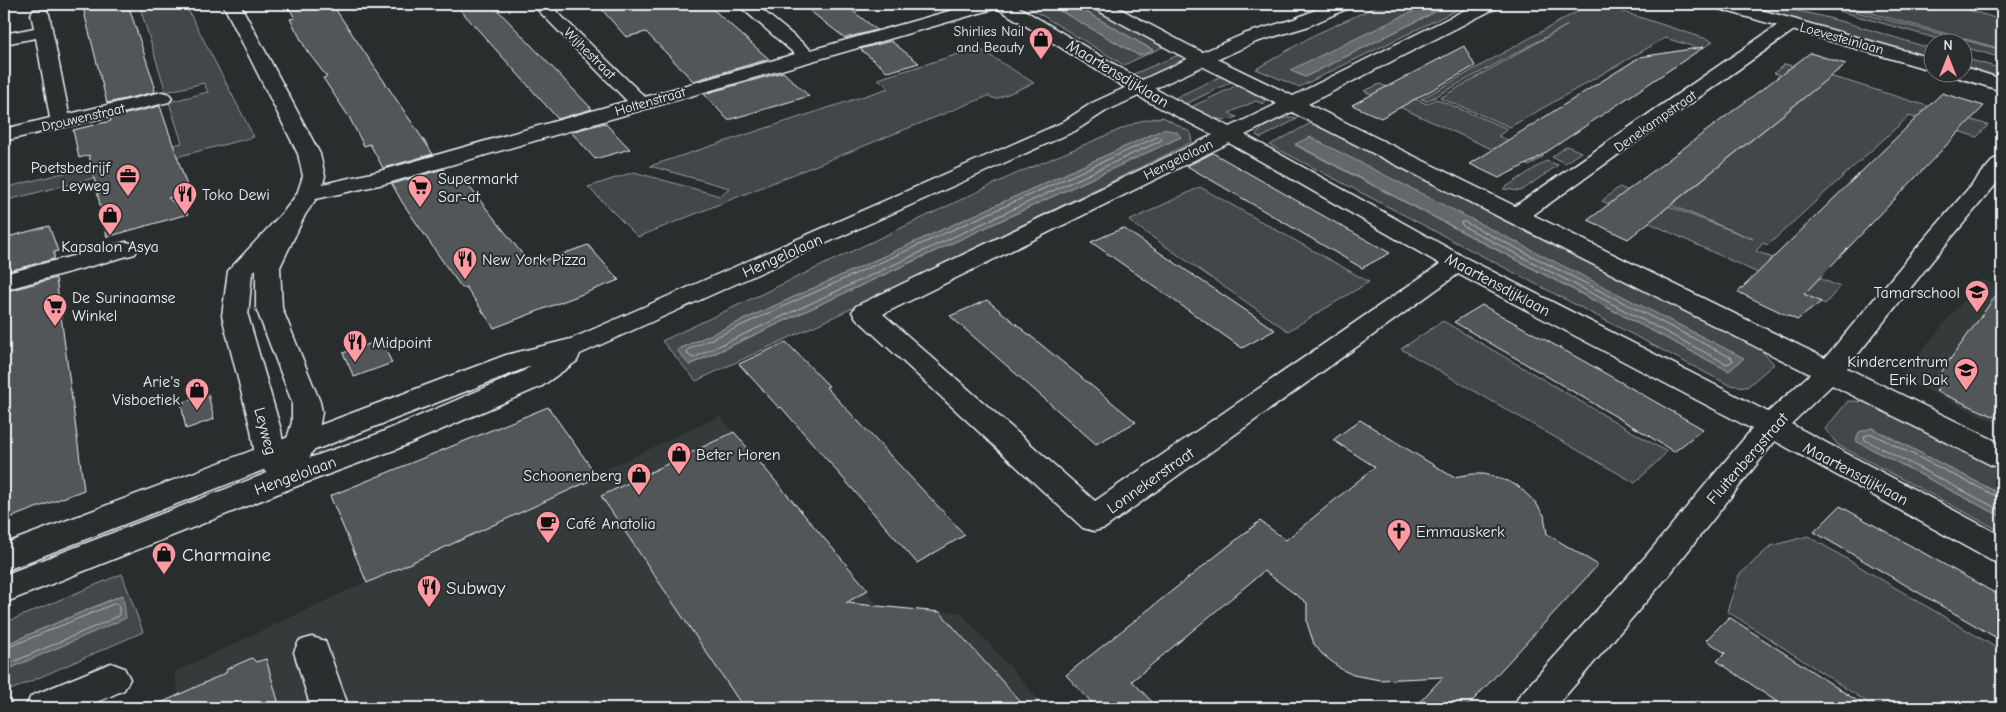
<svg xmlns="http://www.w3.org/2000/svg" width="2006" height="712" font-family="'Comic Neue',sans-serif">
<rect width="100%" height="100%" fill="#2a2d2e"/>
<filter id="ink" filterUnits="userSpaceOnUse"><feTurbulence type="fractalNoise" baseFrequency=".02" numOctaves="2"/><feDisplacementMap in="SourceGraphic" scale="10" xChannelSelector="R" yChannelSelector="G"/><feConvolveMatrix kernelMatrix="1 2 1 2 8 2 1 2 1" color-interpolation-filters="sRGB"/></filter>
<g filter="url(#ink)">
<g fill="#363a3b">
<path d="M1982 279 2002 287V426L1899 377Z"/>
<path d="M720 416 883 611 960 612 1047 708H182L174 672Z"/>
</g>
<g fill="#424648" stroke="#959ca0" fill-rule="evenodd">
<path d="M139 4H185L254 137 4 201V188L182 143 169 102 208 92 204 83 166 92Z"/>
<path d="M1023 4H1048L1138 55 1153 50 1072 4H1090L1165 46 1124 65Z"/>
<path d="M1382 4H1428L1291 71 1305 77 1451 4H1469L1299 87 1256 69 1314 35Z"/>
<path d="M1557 4H1599L1713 41 1702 49 1665 38 1510 127 1440 98 1568 25 1427 101 1421 99 1578 11Z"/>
<path d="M1734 4C1801 4 1870 31 1933 49V61Z"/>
<path d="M1814 4H1827L2002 50V58L1964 47V42H1949Z"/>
<path d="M1838 4H1948L2002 20V49Z"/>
<path d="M978 48 1034 83 996 99 988 96 638 237 588 187 634 172 720 196 729 188 650 166 889 88 878 79Z"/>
<path d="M1181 54 1188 58V60L1145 79H1139L1131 75Z"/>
<path d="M1964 58 2002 69V81L1964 70Z"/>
<path d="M1785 64 1847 81 1988 125 1977 137 1909 116 1768 245 1763 243 1756 251 1840 287 1825 304 1602 201 1619 187 1753 239 1671 205 1816 88 1774 73Z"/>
<path d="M1219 77H1225L1231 82 1188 103 1183 104 1175 100V98Z"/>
<path d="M1380 84 1427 104 1436 99 1508 129 1498 136 1544 156 1529 166 1364 91Z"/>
<path d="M1238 85 1265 100 1263 104 1256 101 1229 113 1237 117C1221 125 1206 114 1191 107Z"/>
<path d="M1163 117 1190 132 1192 142 840 314 696 381 662 341 1011 176 1140 121ZM1164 129 1181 137 690 365 677 350Z"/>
<path d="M1292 117 1297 119 1261 138 1256 135C1264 124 1279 118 1292 117Z"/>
<path d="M1313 122 1761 350 1774 364 1747 387 1729 385 1270 145ZM1310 138 1743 358V359L1729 371 1295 145Z"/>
<path d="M1567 146 1581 152 1565 163 1552 157Z"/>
<path d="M1546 161 1558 165 1521 191 1503 189Z"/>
<path d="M1200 187 1369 282 1288 331 1129 221Z"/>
<path d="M1443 321 1667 452 1635 483 1401 349Z"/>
<path d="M1848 401 1868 402 2002 469V495L1872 428 1856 441 2002 517V532L1838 445 1825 429Z"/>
<path d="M1808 536 2002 651V708H1876L1727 611 1739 575 1771 546Z"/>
<path d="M122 574 143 632 4 693V671L125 618 122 595 4 645V623Z"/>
</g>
<g fill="#63686b" stroke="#989fa3">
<path d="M1048 4H1072L1153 50 1146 54 1138 55Z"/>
<path d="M1428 4H1451L1305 77 1290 70Z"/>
<path d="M1164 129 1177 132 1181 137 689 365 677 350Z"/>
<path d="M1310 137 1744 358 1729 371 1295 144Z"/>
<path d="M1872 428 2002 495V517L1856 441 1859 432Z"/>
<path d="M123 595 126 618 4 671V645Z"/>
</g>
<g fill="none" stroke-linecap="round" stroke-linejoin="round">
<g stroke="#b3bac0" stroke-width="1">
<path d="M1158 137 1162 138 1160 141 693 358 687 354 688 350Z"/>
<path d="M1465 222 1732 358 1733 361 1727 364 1463 226 1461 223Z"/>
<path d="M2002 499 1872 434 1864 436 1865 440 2002 511"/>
<path d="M4 649 116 603 119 605V616L4 666"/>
</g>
</g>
<g fill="#535759" stroke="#e8f1f8">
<path d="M82 4H128L155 87H154L155 92 107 103Z"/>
<path d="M307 4H332L433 154 383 168 370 144 364 146 349 117 323 78 327 77 307 51 290 19 295 18 289 8Z"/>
<path d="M455 4H492L592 109 558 119Z"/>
<path d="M597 4H707L769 59 693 81 646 32 626 37Z"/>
<path d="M801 4H844L877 30 845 38Z"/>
<path d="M891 41 919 63 888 72 860 49Z"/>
<path d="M1464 46 1475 66 1381 118 1352 105Z"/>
<path d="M1704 47 1533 161 1499 178 1470 164 1640 57Z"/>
<path d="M1810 53 1846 64 1628 239 1588 220Z"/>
<path d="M783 72 809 96 728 120 704 94Z"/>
<path d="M1942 93 1984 106 1804 294 1821 302 1797 320 1738 292Z"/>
<path d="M160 106 189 192 168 198 188 214 107 237 89 155 79 158 73 130 111 121 110 118Z"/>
<path d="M605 123 630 149 595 159 571 132Z"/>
<path d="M1213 153 1336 223 1390 253 1362 268 1187 166Z"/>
<path d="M443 169 450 179 460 175 531 265 588 245 619 280 494 328 466 287 462 288 448 269 402 202 392 184Z"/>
<path d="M49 226 58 251 54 252V259L4 272V238Z"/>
<path d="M1123 228 1220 293 1275 330 1242 348 1091 242Z"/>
<path d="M56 278 84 490 4 520V292Z"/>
<path d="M2002 287V420L1936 391 1943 382 1936 379Z"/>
<path d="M987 300 1033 338 1136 422 1096 444 950 316Z"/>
<path d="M1482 305 1580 359 1703 429 1674 452 1644 433 1454 322Z"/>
<path d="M381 340 392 363 354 377 343 353Z"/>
<path d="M786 342 829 386 826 387 965 535 917 563 781 407 779 408 739 364Z"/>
<path d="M208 394 214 419 186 429 181 403Z"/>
<path d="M548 407 598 477 367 583 330 496Z"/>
<path d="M1360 420 1453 477 1473 474H1484L1507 481 1518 486 1535 502 1544 515 1547 534 1598 565 1466 708H1414L1443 677 1380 680 1353 675 1341 669 1322 654 1314 644 1307 623V603L1264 571 1132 681 1158 708H1097L1066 675 1260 521 1286 540 1375 467 1333 440Z"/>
<path d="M734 432 868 590 846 603 940 612 1026 708H744L601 496Z"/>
<path d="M1840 506 2002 597V641L1814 532Z"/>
<path d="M1729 617 1868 708H1786L1717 661 1725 653 1706 640Z"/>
<path d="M252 658 256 662 266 659 280 708H150L226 673 227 669Z"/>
</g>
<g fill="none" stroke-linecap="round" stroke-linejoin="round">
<defs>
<g id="street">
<path d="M223 4H240L320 154 325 176 323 184 376 172 627 101 532 4H549L645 97 795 54 737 4H755L811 50 974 4H1014L1159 91 1230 127 1277 104 1176 53 1093 8 1091 4H1111L1188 45 1293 96 1477 4H1498L1496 8 1308 104 1515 206 1785 20 1791 19 1797 20 1800 24 1797 28 1533 215 1825 358 1914 251 1994 159 2002 158V177L1932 261 1847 368 2002 444V468L1991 465 1832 385 1791 424 2002 536V564L1990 560 1775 441 1669 575 1555 708H1513L1519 696 1645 557 1752 429 1458 274 1105 528 1094 531 1083 528 856 318 852 312 856 306 1213 135 1145 100 997 8 388 183 316 199 305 215 280 267 282 308 320 402 322 412 317 441 297 486 286 489 275 486 255 456 251 430 222 316 228 271 285 210 297 194 303 176 298 154ZM1292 112 1309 121 1810 374 1768 412 1466 258 1245 135ZM1229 143 1440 264 1095 501 883 314ZM256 269V308L292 402V422L284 449 281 430 248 316 252 273Z"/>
<path d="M40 9 46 10 49 14 69 114 162 92 169 94 172 98 169 102 4 141V129L50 118 36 38 4 44V34L34 28 31 14 34 10Z"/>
<path d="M126 242 135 244 138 249 135 254 4 290V274Z"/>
<path d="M312 637 325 641 349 708H311L294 652 299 641Z"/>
<path d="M111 663 124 668 130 679 124 690 84 708H25L31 696Z"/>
</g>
<g id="secondary">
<path d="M1329 4H1352L1349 8 1306 27 1256 42 1210 63 1106 111 1075 131 580 354 577 361 542 386 397 449 297 486 4 603V575L275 470 375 435 522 372 531 366 4 571V544L506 355 571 339 1061 123 1092 103 1196 55 1244 34 1294 19Z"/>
<path d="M1714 4H1740L1934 59V71L1716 8Z"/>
<path d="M1964 67 2002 79V91L1953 76 1951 72H1964Z"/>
</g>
</defs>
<use href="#street" stroke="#e8f1f8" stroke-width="3"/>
<use href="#secondary" stroke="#e8f1f8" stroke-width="3"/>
<use href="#street" fill="#2a2d2e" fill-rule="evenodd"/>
<use href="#secondary" fill="#2a2d2e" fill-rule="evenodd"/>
</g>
</g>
<defs>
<symbol id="shop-pin" viewBox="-11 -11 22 30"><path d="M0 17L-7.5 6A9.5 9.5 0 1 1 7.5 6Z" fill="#ff9aa2" stroke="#2a2d2e"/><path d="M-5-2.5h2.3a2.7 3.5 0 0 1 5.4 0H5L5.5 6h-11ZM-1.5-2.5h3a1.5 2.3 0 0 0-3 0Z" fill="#111"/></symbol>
<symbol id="office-pin" viewBox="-11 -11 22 30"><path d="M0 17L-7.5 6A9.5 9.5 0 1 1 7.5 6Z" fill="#ff9aa2" stroke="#2a2d2e"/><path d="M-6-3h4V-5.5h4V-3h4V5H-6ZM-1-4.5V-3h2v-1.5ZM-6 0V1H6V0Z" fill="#111"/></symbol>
<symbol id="supermarket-pin" viewBox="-11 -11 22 30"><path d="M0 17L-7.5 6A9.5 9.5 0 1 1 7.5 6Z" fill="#ff9aa2" stroke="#2a2d2e"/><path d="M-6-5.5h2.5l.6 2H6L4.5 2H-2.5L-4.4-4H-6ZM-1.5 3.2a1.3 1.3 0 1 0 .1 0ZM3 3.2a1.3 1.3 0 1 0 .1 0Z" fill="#111"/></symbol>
<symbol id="restaurant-pin" viewBox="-11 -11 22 30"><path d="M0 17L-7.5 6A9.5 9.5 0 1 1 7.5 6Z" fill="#ff9aa2" stroke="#2a2d2e"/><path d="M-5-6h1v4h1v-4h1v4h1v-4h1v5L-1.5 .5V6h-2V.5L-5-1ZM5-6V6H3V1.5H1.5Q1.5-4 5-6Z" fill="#111"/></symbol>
<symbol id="school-pin" viewBox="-11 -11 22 30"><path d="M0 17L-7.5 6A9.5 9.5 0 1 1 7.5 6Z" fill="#ff9aa2" stroke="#2a2d2e"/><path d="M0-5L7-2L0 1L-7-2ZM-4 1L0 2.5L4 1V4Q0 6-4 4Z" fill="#111"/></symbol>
<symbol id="cafe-pin" viewBox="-11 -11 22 30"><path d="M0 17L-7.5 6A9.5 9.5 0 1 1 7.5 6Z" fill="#ff9aa2" stroke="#2a2d2e"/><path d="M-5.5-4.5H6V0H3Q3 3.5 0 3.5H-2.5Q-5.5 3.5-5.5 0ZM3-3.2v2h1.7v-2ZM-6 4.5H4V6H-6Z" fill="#111"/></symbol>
<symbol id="church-pin" viewBox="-11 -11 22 30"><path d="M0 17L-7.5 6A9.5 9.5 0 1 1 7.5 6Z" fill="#ff9aa2" stroke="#2a2d2e"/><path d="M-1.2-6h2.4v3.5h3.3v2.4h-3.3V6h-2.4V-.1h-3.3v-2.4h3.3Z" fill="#111"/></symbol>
</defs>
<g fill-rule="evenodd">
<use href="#shop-pin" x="1027" y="25" width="28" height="38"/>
<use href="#office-pin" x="114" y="162" width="28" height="38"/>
<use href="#supermarket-pin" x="406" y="173" width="28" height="38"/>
<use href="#restaurant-pin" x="171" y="180" width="28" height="38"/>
<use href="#shop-pin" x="96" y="201" width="28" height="38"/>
<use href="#restaurant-pin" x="451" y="245" width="28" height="38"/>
<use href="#school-pin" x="1963" y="278" width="28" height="38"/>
<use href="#supermarket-pin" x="41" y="292" width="28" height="38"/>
<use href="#restaurant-pin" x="341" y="328" width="28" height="38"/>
<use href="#school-pin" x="1952" y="356" width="28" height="38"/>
<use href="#shop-pin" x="183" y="376" width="28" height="38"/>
<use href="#shop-pin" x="665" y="440" width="28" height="38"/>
<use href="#shop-pin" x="625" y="461" width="28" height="38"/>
<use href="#cafe-pin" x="534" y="509" width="28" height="38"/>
<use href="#church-pin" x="1385" y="517" width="28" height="38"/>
<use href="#shop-pin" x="150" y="540" width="28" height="38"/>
<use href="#restaurant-pin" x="415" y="573" width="28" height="38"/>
</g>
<g text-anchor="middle" stroke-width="4" stroke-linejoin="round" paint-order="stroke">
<g font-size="14" fill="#e8f1f8" stroke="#2a2d2e" text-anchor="end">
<text x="1024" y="36">Shirlies Nail<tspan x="1024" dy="16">and Beauty</tspan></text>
</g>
<g font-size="14" fill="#e8f1f8" stroke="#2a2d2e">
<text transform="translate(1842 38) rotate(16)" y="5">Loevesteinlaan</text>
<text transform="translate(590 53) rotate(45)" y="5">Wijhestraat</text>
<text transform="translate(650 101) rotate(-16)" y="5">Holtenstraat</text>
<text transform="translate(83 117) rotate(-13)" y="5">Drouwenstraat</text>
<text transform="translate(1655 121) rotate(-35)" y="5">Denekampstraat</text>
<text transform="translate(1178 159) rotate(-26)" y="5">Hengelolaan</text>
</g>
<g font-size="16" fill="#e8f1f8" stroke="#2a2d2e">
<text transform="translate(1118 73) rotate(31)" y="6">Maartensdijklaan</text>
<text transform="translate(782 255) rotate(-24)" y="6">Hengelolaan</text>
<text transform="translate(1498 284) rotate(28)" y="6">Maartensdijklaan</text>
<text transform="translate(266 431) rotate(75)" y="6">Leyweg</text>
<text transform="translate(1747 458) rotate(-49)" y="6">Fluitenbergstraat</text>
<text transform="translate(1856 473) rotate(28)" y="6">Maartensdijklaan</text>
<text transform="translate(295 475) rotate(-20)" y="6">Hengelolaan</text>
<text transform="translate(1150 480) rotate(-35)" y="6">Lonnekerstraat</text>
</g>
<g font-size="16" fill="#e8f1f8" stroke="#2a2d2e" text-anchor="start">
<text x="110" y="173" text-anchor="end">Poetsbedrijf<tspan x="110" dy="18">Leyweg</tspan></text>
<text x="438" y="184">Supermarkt<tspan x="438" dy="18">Sar-at</tspan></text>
<text x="202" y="200">Toko Dewi</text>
<text x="110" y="252" text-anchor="middle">Kapsalon Asya</text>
<text x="482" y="265">New York Pizza</text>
<text x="1960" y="298" text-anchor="end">Tamarschool</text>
<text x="72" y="303">De Surinaamse<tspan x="72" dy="18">Winkel</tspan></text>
<text x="372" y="348">Midpoint</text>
<text x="1948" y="367" text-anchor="end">Kindercentrum<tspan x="1948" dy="18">Erik Dak</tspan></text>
<text x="180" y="387" text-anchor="end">Arie's<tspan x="180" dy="18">Visboetiek</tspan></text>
<text x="696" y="460">Beter Horen</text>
<text x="622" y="481" text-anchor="end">Schoonenberg</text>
<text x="566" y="529">Café Anatolia</text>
<text x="1416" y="537">Emmauskerk</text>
</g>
<g font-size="19" fill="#e8f1f8" stroke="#2a2d2e" text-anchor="start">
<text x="182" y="561">Charmaine</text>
<text x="446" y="594">Subway</text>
</g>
</g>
<rect width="2006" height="712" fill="none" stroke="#2a2d2e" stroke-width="20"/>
<rect x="10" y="10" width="1986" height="692" fill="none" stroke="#e8f1f8" stroke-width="2" filter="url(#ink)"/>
<g transform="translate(1948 58)"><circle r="24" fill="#2a2d2e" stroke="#767b7f"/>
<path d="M0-4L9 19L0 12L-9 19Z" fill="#ff9aa2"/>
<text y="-8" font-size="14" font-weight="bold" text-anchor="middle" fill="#e8f1f8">N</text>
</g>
</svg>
